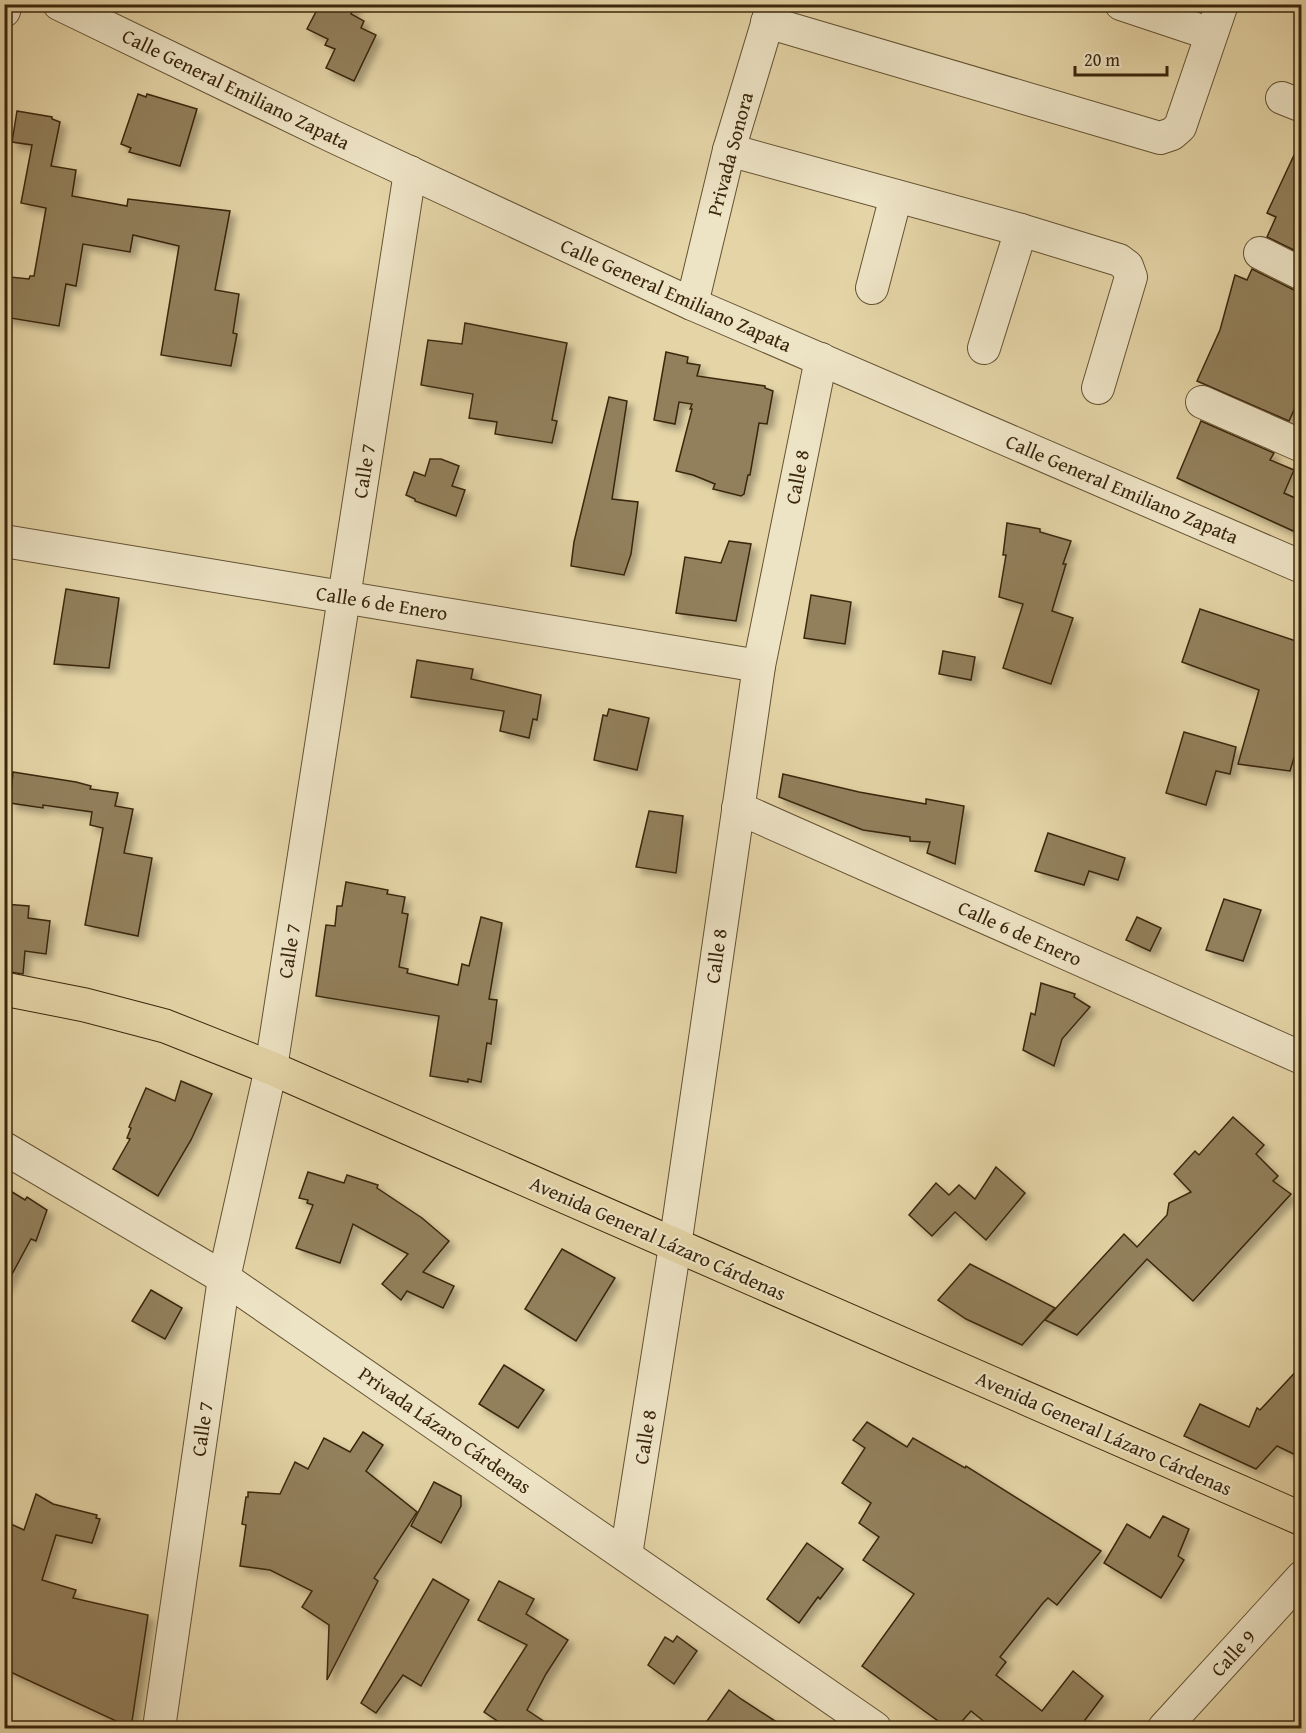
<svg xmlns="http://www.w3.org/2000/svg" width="1306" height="1733" font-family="'Gentium Book Plus',serif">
<defs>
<filter id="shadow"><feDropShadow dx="5.5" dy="5.5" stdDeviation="3" flood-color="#0004"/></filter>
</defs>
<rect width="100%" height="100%" fill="#e4d4a6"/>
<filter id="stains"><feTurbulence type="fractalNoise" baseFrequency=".00333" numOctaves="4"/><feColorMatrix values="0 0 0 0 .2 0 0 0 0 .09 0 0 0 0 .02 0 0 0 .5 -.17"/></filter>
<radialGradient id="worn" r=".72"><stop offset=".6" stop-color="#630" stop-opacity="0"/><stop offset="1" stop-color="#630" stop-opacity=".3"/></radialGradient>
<g fill="#92805c" stroke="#3a260b" stroke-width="1.5" filter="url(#shadow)">
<path d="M320 4H356L351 14 364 21 361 28 376 35 354 81 326 68 335 49 325 45 328 39 307 29Z"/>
<path d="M138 94 146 97 147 94 197 109 180 166 129 152 131 148 121 144Z"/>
<path d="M17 111 52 117V119L60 122 51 166 76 170 72 196 127 206 128 199 230 211 215 290 239 294 233 333 237 334 231 366 161 355 179 246 133 235 130 252 83 244 76 286 66 284 59 326 4 317 10 277 29 279 30 276H34L46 208 21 203 32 145 12 142Z"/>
<path d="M1302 138V254L1267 237 1276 217 1267 213Z"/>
<path d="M1252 269 1294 290 1302 292V392L1289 421 1197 381 1220 330 1235 275 1247 280Z"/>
<path d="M465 323 567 343 552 420 557 421 552 443 495 434 497 422 469 418 473 394 421 385 428 340 462 344Z"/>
<path d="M666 352 688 357 687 363 700 365 697 376 765 386V388L773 391 767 424 759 423 750 475H748L744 494 741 496 713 489 715 484 693 475 676 471 692 409H690L692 404 679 402 675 424 654 420Z"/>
<path d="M609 397 627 401 612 499 638 502 631 554 624 575 571 566 574 542Z"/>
<path d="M1201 421 1274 453 1270 460 1294 470 1284 493 1302 501V535L1177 478Z"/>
<path d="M430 459H441L459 466 452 486 465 490 456 516 415 501V499L406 495 414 472 425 476Z"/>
<path d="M1007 523 1040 529V532L1071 541 1063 564H1066L1052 611 1073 618 1051 684 1003 668 1023 604 999 597 1006 555H1003Z"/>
<path d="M729 541 751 544 736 621 676 613 685 557 721 563Z"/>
<path d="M66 589 119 598 109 668 54 664Z"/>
<path d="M811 595 851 602 845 644 804 638Z"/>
<path d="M1200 609 1302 643V731L1290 771 1238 764 1259 690 1182 662Z"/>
<path d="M943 651 975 657 971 680 939 674Z"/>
<path d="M417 660 473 669 471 679 541 695 537 720 533 719 529 738 500 731 504 711 411 697Z"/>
<path d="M609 709 649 718 637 770 594 760 603 715 607 716Z"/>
<path d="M1184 732 1236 747 1230 774 1216 771 1206 805 1166 793Z"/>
<path d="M13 772 76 782 91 786 90 789 118 793 115 806 133 809 124 853 152 858 138 936 85 925 103 828 90 825 92 812 43 805V808L10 803Z"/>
<path d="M783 774 859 792 926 804V799L964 806 955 864 927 853 930 842 910 841V837L863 830 779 797Z"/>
<path d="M649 811 683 816 676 873 636 867Z"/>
<path d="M1048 833 1125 858 1118 880 1089 871 1084 885 1035 871Z"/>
<path d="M346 882 388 890 387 894 405 897 402 913 408 914 399 967 408 969 407 973 458 985 462 964 469 966 481 917 502 923 489 999 497 1000 491 1044 487 1043 481 1082 468 1079V1082L430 1076 439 1016 316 996 326 925 335 926 337 906H342Z"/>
<path d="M1224 899 1261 910 1243 961 1206 950Z"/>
<path d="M4 904 29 906 28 918 50 921 46 954 25 951 23 974 4 971Z"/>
<path d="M1137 917 1161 928 1150 951 1126 940Z"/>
<path d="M1041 983 1075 994 1074 997 1090 1007 1062 1039 1054 1066 1023 1050 1031 1013 1035 1015Z"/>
<path d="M181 1081 212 1094 191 1140 158 1196 113 1169 130 1139 127 1138 131 1128 129 1127 146 1088 175 1101Z"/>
<path d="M1233 1117 1264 1145 1256 1154 1278 1176 1273 1181 1291 1194 1193 1301 1147 1259 1077 1335 1045 1320 1124 1234 1137 1247 1167 1215 1169 1203 1191 1192 1174 1174 1195 1151 1199 1155Z"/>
<path d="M996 1167 1025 1193 986 1240 955 1212 932 1236 909 1215 936 1183 949 1195 959 1185 975 1199Z"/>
<path d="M308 1172 344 1183 347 1175 378 1185 377 1188 422 1218 449 1241 423 1272 454 1286 443 1308 407 1291 401 1300 382 1284 408 1254 353 1224 340 1263 296 1248 313 1205 307 1203 308 1200 299 1198Z"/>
<path d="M4 1187 25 1200 27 1197 47 1210 36 1241 31 1239 4 1289Z"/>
<path d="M562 1249 615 1278 576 1341 525 1309Z"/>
<path d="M970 1264 1055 1308 1022 1345 966 1319 938 1300Z"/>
<path d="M151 1290 182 1308 165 1339 132 1321Z"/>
<path d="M504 1365 544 1390 518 1428 479 1404Z"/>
<path d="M1302 1365V1458L1277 1446 1256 1469 1184 1436 1200 1404 1249 1427 1257 1408 1260 1410Z"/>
<path d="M867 1422 907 1447 913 1438 965 1468 966 1466 1101 1551 1057 1605 1048 1598 1043 1603 1000 1657 1006 1662 996 1675 1042 1711 1073 1671 1103 1696 1079 1728H992L971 1711 956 1728H948L862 1666 914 1594 863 1560 879 1537 859 1523 871 1503 842 1483 865 1448 853 1440Z"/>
<path d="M363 1432 383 1445 366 1471 417 1512 374 1578 378 1581 327 1680 329 1625 302 1607 312 1591 270 1570 240 1566 246 1525 242 1524 246 1497H248V1492L280 1494 295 1462 308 1469 324 1438 350 1452Z"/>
<path d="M434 1482 461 1496V1506L441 1543 411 1526Z"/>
<path d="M36 1494 53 1504 97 1515 96 1518 100 1519 92 1543 56 1535 42 1580 76 1590 73 1598 148 1615 131 1728 4 1669V1521L24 1530Z"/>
<path d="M1163 1516 1189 1529 1178 1556 1184 1560 1161 1598 1104 1563 1127 1524 1150 1538Z"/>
<path d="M807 1543 843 1569 820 1599 818 1597 799 1623 767 1599Z"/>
<path d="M433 1579 469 1600 421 1686 403 1675 376 1713 361 1703Z"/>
<path d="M499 1581 534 1599 526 1614 568 1640 546 1674 527 1710 554 1728H508L484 1712 527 1645 478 1620Z"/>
<path d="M677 1636 697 1651 674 1684 648 1665 665 1637 673 1642Z"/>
<path d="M729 1690 741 1699 786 1728H702Z"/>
</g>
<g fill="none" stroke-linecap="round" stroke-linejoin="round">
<defs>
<g id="minor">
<path d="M59 4 332 136 692 304 1302 567"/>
<path d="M1121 4 1211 34"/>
<path d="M4 11 6 4"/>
<path d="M767 22 1160 138 1172 134 1180 127 1222 4"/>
<path d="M1282 98 1302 106"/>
<path d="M729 150 1021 230 1119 260 1127 266 1131 277 1098 388"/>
<path d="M1260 253 1302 274"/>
<path d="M872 288 896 196"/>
<path d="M692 304 729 150 773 4"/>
<path d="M984 348 1021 230"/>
<path d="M1202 402 1302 446"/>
<path d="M4 541 759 666"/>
<path d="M738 808 1302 1058"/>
<path d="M4 1148 224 1278 875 1728"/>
<path d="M626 1555 675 1246 759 666 821 359"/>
<path d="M159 1728 224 1278 271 1068 410 172"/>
<path d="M1164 1728 1302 1577"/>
</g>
<path id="major" d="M4 989 85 1005 165 1026 271 1068 1302 1519"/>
</defs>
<use href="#minor" stroke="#645232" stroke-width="34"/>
<use href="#major" stroke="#3a260b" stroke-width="35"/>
<use href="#minor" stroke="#ede3c5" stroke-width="32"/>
<use href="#major" stroke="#e4d4a6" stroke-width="33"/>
</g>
<g text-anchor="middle" stroke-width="4.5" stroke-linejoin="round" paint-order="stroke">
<g font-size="20" fill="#3a260b" stroke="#ede3c5">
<text transform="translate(236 89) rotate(26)" y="7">Calle General Emiliano Zapata</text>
<text transform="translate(730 154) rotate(-75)" y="7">Privada Sonora</text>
<text transform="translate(676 295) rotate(24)" y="7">Calle General Emiliano Zapata</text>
<text transform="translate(364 471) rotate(-81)" y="7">Calle 7</text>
<text transform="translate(797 477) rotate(-79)" y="7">Calle 8</text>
<text transform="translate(1122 489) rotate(23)" y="7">Calle General Emiliano Zapata</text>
<text transform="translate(382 603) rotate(9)" y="7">Calle 6 de Enero</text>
<text transform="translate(1020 933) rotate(24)" y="7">Calle 6 de Enero</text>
<text transform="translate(289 951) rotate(-81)" y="7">Calle 7</text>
<text transform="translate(716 956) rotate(-82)" y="7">Calle 8</text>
<text transform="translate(658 1238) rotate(24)" y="7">Avenida General Lázaro Cárdenas</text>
<text transform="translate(202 1429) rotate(-82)" y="7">Calle 7</text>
<text transform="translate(445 1430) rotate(35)" y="7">Privada Lázaro Cárdenas</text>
<text transform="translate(1104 1433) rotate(24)" y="7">Avenida General Lázaro Cárdenas</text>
<text transform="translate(645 1437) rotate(-81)" y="7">Calle 8</text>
<text transform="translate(1233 1653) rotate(-48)" y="7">Calle 9</text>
</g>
</g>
<rect width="1306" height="1733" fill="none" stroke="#e4d4a6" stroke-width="24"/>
<rect x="6" y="6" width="1294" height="1721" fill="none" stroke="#3a260b" stroke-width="3"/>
<rect x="12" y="12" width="1282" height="1709" fill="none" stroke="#3a260b" stroke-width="1.5"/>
<path d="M1075 66v9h92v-9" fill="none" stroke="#3a260b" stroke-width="3"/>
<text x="1084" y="66" font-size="18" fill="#3a260b" stroke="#ede3c5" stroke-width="4.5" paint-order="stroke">20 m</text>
<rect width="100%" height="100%" filter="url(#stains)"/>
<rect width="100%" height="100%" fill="url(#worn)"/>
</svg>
